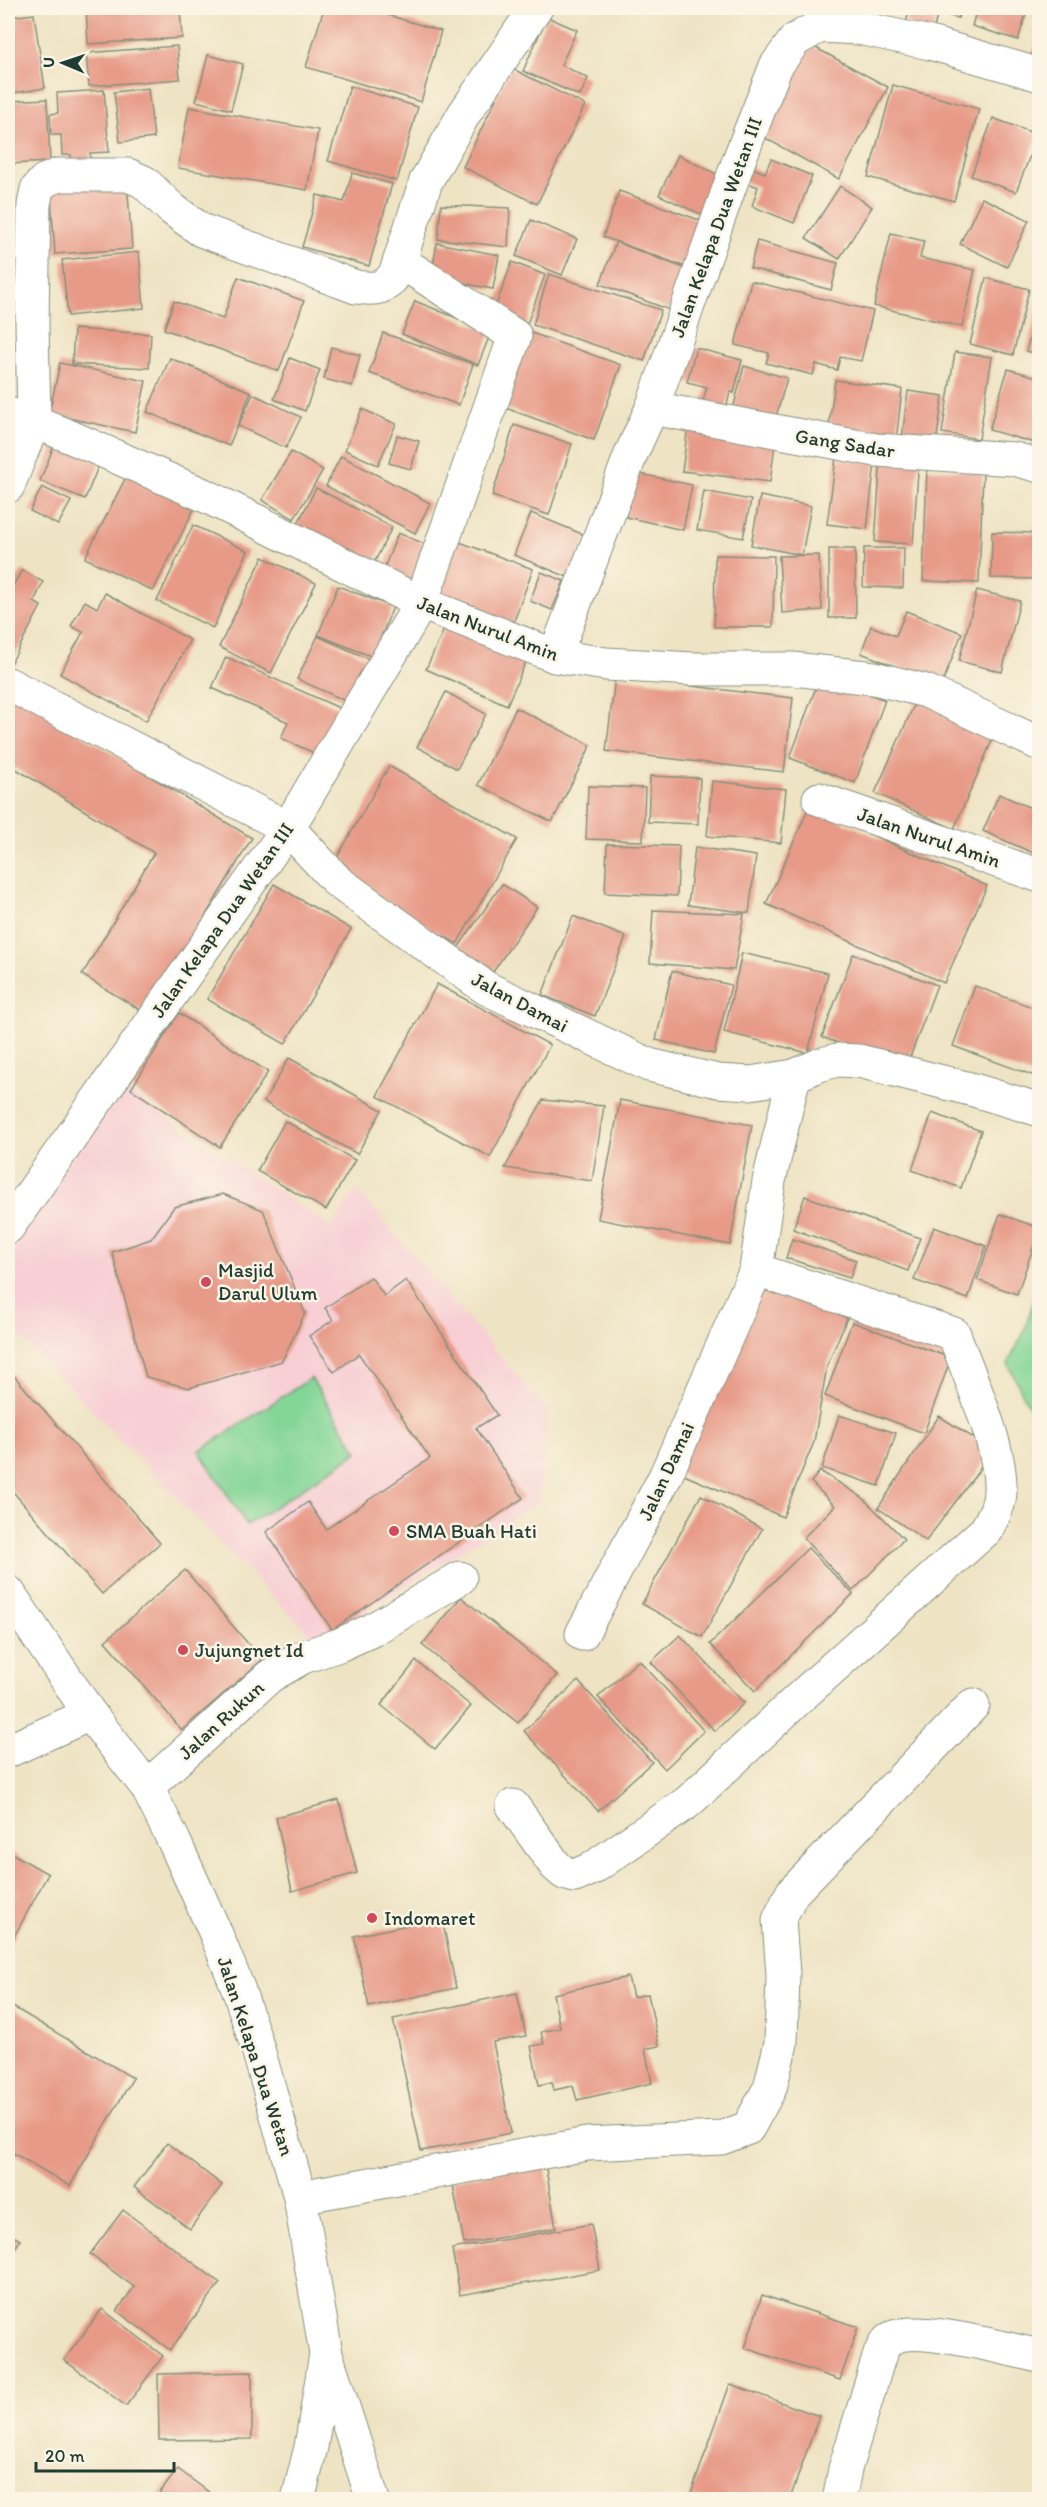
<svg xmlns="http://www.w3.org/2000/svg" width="1047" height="2507" font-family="Itim,sans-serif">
<rect width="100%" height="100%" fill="#fcf5e5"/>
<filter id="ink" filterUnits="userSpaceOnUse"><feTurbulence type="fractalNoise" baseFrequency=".0167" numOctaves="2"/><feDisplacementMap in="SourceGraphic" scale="12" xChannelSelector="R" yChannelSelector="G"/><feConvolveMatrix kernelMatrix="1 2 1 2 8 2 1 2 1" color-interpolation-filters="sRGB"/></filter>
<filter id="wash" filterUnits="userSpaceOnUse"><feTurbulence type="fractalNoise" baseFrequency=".008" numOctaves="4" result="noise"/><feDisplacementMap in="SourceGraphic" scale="24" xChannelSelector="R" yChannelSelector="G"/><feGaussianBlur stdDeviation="1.35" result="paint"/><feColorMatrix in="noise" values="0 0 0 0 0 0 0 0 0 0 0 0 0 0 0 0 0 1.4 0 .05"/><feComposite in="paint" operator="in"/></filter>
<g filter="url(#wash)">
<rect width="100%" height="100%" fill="#eee3c3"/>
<path fill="#f7cfd4" d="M124 1089 331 1227 356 1190 548 1411 540 1501 317 1642 8 1324V1244Z"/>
<g fill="#84d697" stroke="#528a66" stroke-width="1.5">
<path d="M1039 1283 1040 1427H1039L1008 1364 1024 1332Z"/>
<path d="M311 1378 358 1452 247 1525 199 1451Z"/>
</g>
<g id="blocks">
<g fill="#e79a87">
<path d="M86 8H180L182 38 88 44Z"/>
<path d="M324 8H364L441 31 421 102 306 67Z"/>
<path d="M910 8H961L958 18 938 13 933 31 906 23Z"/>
<path d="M977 8H1028L1018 40 972 26Z"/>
<path d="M34 14 45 88 8 94V17Z"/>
<path d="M547 17 577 30 561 65 588 78 580 96 523 71Z"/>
<path d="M1040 34V60L1031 57Z"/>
<path d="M805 42 888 87 839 179 756 133Z"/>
<path d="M177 46 180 79 89 86 86 53Z"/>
<path d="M208 55 243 64 231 110 196 101Z"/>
<path d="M511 68 585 105 537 204 463 167Z"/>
<path d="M893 85 979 109 954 201 868 177Z"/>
<path d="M350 86 418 107 397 181 328 161Z"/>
<path d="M148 88 154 138 120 142 114 92Z"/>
<path d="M104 90 109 152 90 153 91 165 72 167 71 155H62L61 135H51L50 114 58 113 57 93Z"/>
<path d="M47 99 50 162 8 164V101Z"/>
<path d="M189 107 318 130 307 190 178 168Z"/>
<path d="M993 118 1038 135 1016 192 971 176Z"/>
<path d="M678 155 725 178 707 217 659 195Z"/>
<path d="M771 159 812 176 794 223 752 206 758 187 743 181 748 166 765 173Z"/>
<path d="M8 172 14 173 12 196H8Z"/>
<path d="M352 173 392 184 369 266 302 247 317 195 344 202Z"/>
<path d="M127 180 132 249 55 254 50 185Z"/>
<path d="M840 186 872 207 839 259 806 238Z"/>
<path d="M619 191 702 221 686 267 603 237Z"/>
<path d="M982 198 1029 220 1007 267 960 244Z"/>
<path d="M441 205 510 208 508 247 438 239Z"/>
<path d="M531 220 577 239 562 275 516 256Z"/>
<path d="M891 233 924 241 920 258 975 270 962 327 874 306Z"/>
<path d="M757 241 838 263 831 290 750 268Z"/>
<path d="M616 242 686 269 670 310 600 284Z"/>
<path d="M437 243 499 255 493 289 431 277Z"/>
<path d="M139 252 144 308 68 316 62 260Z"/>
<path d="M512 262 545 275 524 332 491 319Z"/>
<path d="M549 274 661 310 644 361 533 325Z"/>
<path d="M238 277 304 301 279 371 164 329 174 301 223 319Z"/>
<path d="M986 278 1029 289 1013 355 970 344Z"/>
<path d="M751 281 873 311 861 361 840 357 837 370 816 364 813 375 766 363 769 353 735 345Z"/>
<path d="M415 301 491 332 478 365 402 334Z"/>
<path d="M1039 306H1040V355L1026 351Z"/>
<path d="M74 329 151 334 149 368 72 364Z"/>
<path d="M526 331 621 365 594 440 500 406Z"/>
<path d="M383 333 473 364 459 405 369 373Z"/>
<path d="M331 347 360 355 352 386 324 379Z"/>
<path d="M696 348 742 360 734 393 730 392 724 417 700 411 707 387 687 382Z"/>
<path d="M955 352 992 357 979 439 942 433Z"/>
<path d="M170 358 251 392 229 446 147 412Z"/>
<path d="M290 358 320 370 305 411 274 399Z"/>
<path d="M60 363 146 381 135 432 49 414Z"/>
<path d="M744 366 787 378 774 424 732 413Z"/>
<path d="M1008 369 1040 378V427L1035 443 989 430Z"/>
<path d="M835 380 902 389 896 442 828 434Z"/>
<path d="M908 391 943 396 935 450 901 446Z"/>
<path d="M253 394 301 417 286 448 238 426Z"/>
<path d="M362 409 396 424 378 465 345 450Z"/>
<path d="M514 425 572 444 549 515 492 496Z"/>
<path d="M688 426 776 437 770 482 682 471Z"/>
<path d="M397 435 419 441 411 469 389 463Z"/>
<path d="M55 443 100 462 85 499 40 481Z"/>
<path d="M291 452 323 470 294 519 262 500Z"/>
<path d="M341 456 430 503 415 533 326 486Z"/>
<path d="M881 456 919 458 913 544 875 542Z"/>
<path d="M836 458 875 463 867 529 827 524Z"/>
<path d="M927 469 983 472 979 583 923 581Z"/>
<path d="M128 473 195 507 153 591 85 558Z"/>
<path d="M636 473 692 485 683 530 626 517Z"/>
<path d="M42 487 71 501 58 525 30 511Z"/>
<path d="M316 488 392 527 373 565 296 527Z"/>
<path d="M704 491 751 500 743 538 697 530Z"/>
<path d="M760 496 811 506 802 555 751 545Z"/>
<path d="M531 513 587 536 570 578 514 555Z"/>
<path d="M193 525 248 551 213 628 157 601Z"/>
<path d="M992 532 1039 533 1038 579 991 578Z"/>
<path d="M398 533 430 546 414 584 383 571Z"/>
<path d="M454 540 533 569 513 624 434 594Z"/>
<path d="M864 548H904L903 588 863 587Z"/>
<path d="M829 549H855L856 618H829Z"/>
<path d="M715 555 774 556 773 627H714Z"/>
<path d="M819 555 822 610 782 613 779 556Z"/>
<path d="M263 557 316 583 271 673 219 647Z"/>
<path d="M22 570 43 582 34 602 41 606 8 669V587L11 589Z"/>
<path d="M541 572 564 581 552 610 530 601Z"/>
<path d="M338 586 393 607 373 657 318 635Z"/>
<path d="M977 590 1020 601 1002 672 959 661Z"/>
<path d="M105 593 190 640 146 721 60 674 83 632 71 626 85 601 97 608Z"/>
<path d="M906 611 962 633 942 684 861 653 871 626 896 636Z"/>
<path d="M447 623 527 659 507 705 426 669Z"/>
<path d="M318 636 369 659 348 702 297 679Z"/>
<path d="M226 657 348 712 327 759 281 738 288 722 212 688Z"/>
<path d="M820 676 885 700 855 783 790 758Z"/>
<path d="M615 677 793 698 784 772 606 751Z"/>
<path d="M8 690 252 838 147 1014 82 975 154 853 8 764Z"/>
<path d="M446 692 486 714 457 769 417 747Z"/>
<path d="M918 696 996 731 954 829 875 793Z"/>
<path d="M516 708 591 745 552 822 478 785Z"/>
<path d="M389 766 517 839 457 944 330 870Z"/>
<path d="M650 776 700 778 698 824 648 822Z"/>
<path d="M712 781 786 789 781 843 707 836Z"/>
<path d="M588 786 645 788 643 841 586 839Z"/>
<path d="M999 794 1040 812V856L983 831Z"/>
<path d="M809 807 987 886 944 983 766 904Z"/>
<path d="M607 844 679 846 677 896 605 893Z"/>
<path d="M695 847 756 856 749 913 688 905Z"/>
<path d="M274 884 351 929 285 1044 207 999Z"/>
<path d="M502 884 537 907 493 972 458 948Z"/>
<path d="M653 910 744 914 734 970 650 963Z"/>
<path d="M573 916 626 937 595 1016 542 995Z"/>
<path d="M742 953 828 973 808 1053 724 1032Z"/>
<path d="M853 954 937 985 906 1068 822 1037Z"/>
<path d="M672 971 731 985 714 1054 656 1040Z"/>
<path d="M437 984 550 1045 490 1157 377 1096Z"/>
<path d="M975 986 1040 1010V1078L953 1046Z"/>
<path d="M179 1013 268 1072 220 1147 131 1089Z"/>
<path d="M289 1058 382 1110 357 1154 264 1102Z"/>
<path d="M543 1100 604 1106 592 1181 505 1168Z"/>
<path d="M620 1100 752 1125 730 1245 598 1219Z"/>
<path d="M932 1113 981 1131 961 1188 912 1170Z"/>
<path d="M285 1121 355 1160 326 1210 257 1171Z"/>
<path d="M223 1194 263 1210 305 1313 282 1361 189 1388 146 1377 112 1252 151 1239 174 1207Z"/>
<path d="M805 1196 920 1238 908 1271 793 1229Z"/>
<path d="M1000 1214 1040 1228 1017 1294 977 1280Z"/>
<path d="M934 1227 986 1246 968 1299 914 1280Z"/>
<path d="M792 1239 856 1260 850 1278 786 1258Z"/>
<path d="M371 1277 384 1296 406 1280 497 1415 476 1428 523 1498 332 1630 266 1532 308 1502 326 1529 430 1458 359 1354 334 1372 309 1336 333 1320 325 1308Z"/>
<path d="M764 1281 847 1318 827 1366 814 1442 783 1517 677 1472Z"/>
<path d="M852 1322 951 1358 924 1433 825 1396Z"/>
<path d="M8 1369 160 1543 102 1594 8 1486Z"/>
<path d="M839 1415 896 1433 879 1486 822 1468Z"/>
<path d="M939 1416 991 1449 977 1473 926 1541 878 1508Z"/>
<path d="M820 1471 862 1497 904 1539 853 1591 803 1538 835 1506 811 1482Z"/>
<path d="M701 1495 762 1529 702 1637 642 1604Z"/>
<path d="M808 1548 853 1594 755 1691 710 1644Z"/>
<path d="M185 1570 262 1660 182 1730 105 1641Z"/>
<path d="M461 1597 557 1675 518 1723 422 1645Z"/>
<path d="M680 1635 744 1703 715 1731 651 1662Z"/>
<path d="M639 1660 704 1731 665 1769 598 1697Z"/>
<path d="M416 1661 471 1706 435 1749 381 1705Z"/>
<path d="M578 1681 652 1762 598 1811 524 1731Z"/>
<path d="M339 1800 357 1873 292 1891 276 1817Z"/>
<path d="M8 1851 48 1874 8 1948Z"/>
<path d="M442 1918 456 1988 369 2007 354 1936Z"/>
<path d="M628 1977 633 1997 648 1994 659 2046 645 2049 652 2083 577 2100 573 2086 554 2090 552 2082 539 2085 531 2046 544 2044 541 2032 560 2028 553 1994Z"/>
<path d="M517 1993 526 2036 493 2042 511 2133 421 2151 393 2019Z"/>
<path d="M8 2004 133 2078 70 2186 8 2150Z"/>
<path d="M167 2143 222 2185 190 2229 134 2187Z"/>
<path d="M545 2163 556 2228 464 2244 452 2180Z"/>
<path d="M123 2210 220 2283 170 2350 117 2311 134 2287 90 2254Z"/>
<path d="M591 2224 600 2270 460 2295 452 2249Z"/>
<path d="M8 2233 20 2240 8 2261Z"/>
<path d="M762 2295 858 2327 840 2380 745 2348Z"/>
<path d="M102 2309 163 2356 126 2406 64 2360Z"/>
<path d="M252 2372V2439L159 2440 158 2374Z"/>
<path d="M730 2384 819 2416 790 2499H689Z"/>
<path d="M178 2469 218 2499H155Z"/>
</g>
</g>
</g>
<g filter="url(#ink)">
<use href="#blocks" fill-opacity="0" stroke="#86907c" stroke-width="1.5"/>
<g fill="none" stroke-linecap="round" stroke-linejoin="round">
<defs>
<g id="street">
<path d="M652 408 876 450 1014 459 1040 466"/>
<path d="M8 414 34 421 206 496 421 603 555 656 606 664 693 669H793L874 678 926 691 1040 744"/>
<path d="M8 486 34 421 32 323 34 205 37 189 44 181 58 175H128L144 182 172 209 201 230 356 287C375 290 387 289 396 272L426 181 464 114 536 8"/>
<path d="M555 656 631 454 652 408 739 160 776 66 795 40 820 26 859 28 930 43 1040 75"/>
<path d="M8 684 288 828 338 882 486 988 649 1065 718 1081 750 1083 794 1076 819 1065 837 1060 859 1061 974 1090 1040 1110"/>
<path d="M819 799 1040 876"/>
<path d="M8 1227 288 828 421 603 515 336 400 261"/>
<path d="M582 1634 665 1477 756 1270 769 1181 794 1076"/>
<path d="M8 1751 90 1714"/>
<path d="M147 1787 270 1676 303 1657 339 1645 372 1630 460 1578"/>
<path d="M513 1806 555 1865 564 1873 575 1876 593 1868 688 1802 797 1700 986 1530C993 1517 1000 1505 1000 1491 1002 1447 969 1376 954 1334L756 1270"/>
<path d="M300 2197 587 2144 721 2138 748 2128 770 2088 781 2043 783 1975 779 1920 792 1893 973 1705"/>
<path d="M298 2500 311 2447 326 2354"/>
<path d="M839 2500 845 2469 880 2354C883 2347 886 2340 894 2337 919 2325 1010 2350 1040 2356"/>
</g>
<path id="secondary" d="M8 1592 90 1714 147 1787 174 1841 216 1934 238 1988 258 2049 300 2197 326 2354 373 2500"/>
</defs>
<use href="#street" stroke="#86907c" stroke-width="35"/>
<use href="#secondary" stroke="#86907c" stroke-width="35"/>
<use href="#street" stroke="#fff" stroke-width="33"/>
<use href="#secondary" stroke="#fff" stroke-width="33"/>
</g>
</g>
<g fill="#d1495b" stroke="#fcf5e5" stroke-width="2">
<circle cx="206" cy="1282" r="6"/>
<circle cx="394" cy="1531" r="6"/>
<circle cx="183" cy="1650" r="6"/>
<circle cx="372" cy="1918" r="6"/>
</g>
<g text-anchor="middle" stroke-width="5" stroke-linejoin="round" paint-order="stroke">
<g font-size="20" fill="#1f3d34" stroke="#fcf5e5">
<text transform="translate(716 227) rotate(-70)" y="7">Jalan Kelapa Dua Wetan III</text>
<text transform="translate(845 443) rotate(9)" y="7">Gang Sadar</text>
<text transform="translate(488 628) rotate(21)" y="7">Jalan Nurul Amin</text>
<text transform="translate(929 837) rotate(19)" y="7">Jalan Nurul Amin</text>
<text transform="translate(222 920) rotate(-55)" y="7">Jalan Kelapa Dua Wetan III</text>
<text transform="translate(520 1002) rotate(28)" y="7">Jalan Damai</text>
<text transform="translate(666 1471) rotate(-65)" y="7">Jalan Damai</text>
<text transform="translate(221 1720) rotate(-42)" y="7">Jalan Rukun</text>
<text transform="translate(256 2056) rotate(72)" y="7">Jalan Kelapa Dua Wetan</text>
</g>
<g font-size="20" fill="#1f3d34" stroke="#fcf5e5" text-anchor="start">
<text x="218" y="1277">Masjid<tspan x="218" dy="23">Darul Ulum</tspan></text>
<text x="406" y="1538">SMA Buah Hati</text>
<text x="195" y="1657">Jujungnet Id</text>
<text x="384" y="1925">Indomaret</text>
</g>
</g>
<rect width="1047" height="2507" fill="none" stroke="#fcf5e5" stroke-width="30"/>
<g transform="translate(63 63) rotate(272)" stroke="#fcf5e5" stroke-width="4.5" paint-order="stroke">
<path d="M0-4.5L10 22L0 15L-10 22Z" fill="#1f3d34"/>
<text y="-9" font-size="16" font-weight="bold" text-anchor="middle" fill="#1f3d34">U</text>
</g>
<path d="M36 2462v9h138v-9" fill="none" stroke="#1f3d34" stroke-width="3"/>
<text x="45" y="2462" font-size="18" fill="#1f3d34" stroke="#fcf5e5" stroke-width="4.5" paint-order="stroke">20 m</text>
</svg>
